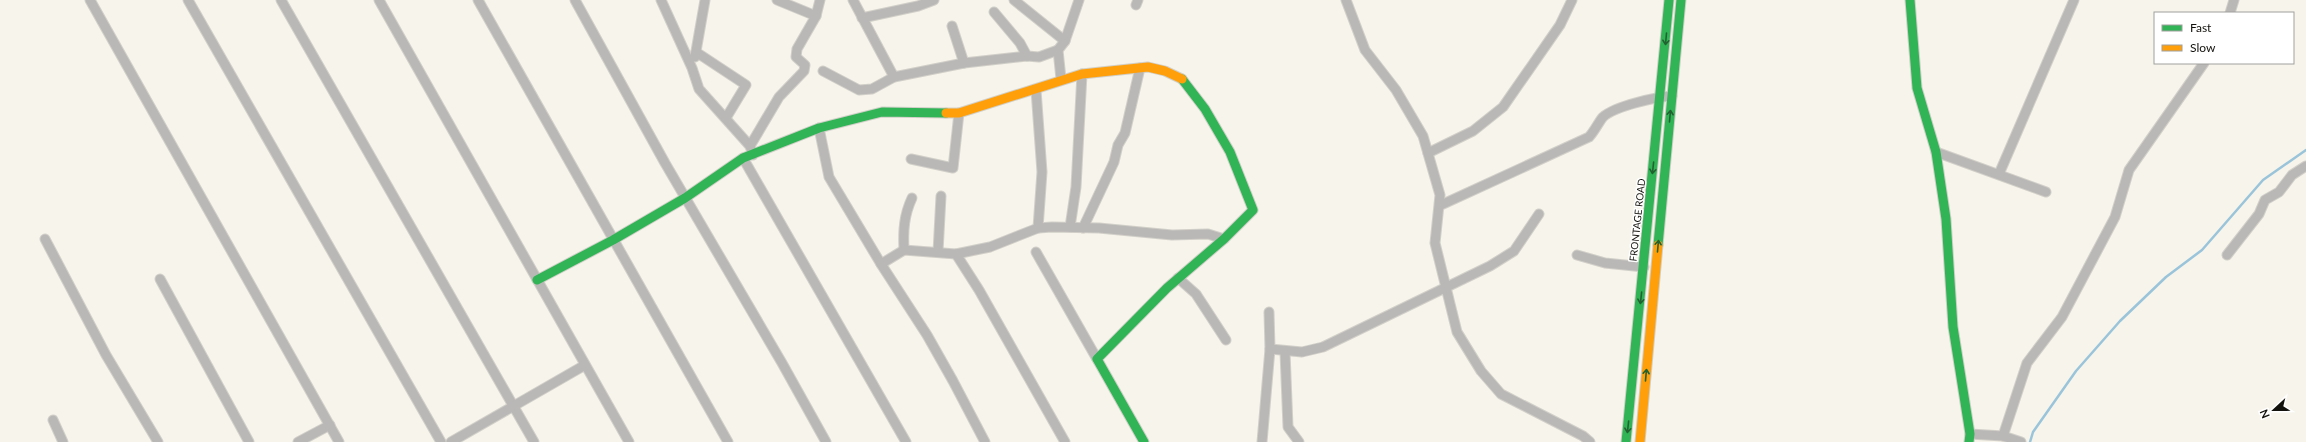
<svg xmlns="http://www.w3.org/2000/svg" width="2306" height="442" font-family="Lato,sans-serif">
<rect width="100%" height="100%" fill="#f6f4eb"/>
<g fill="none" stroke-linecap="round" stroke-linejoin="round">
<path stroke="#9ac4da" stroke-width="2.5" d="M2030 442 2033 432 2076 371 2120 321 2166 277 2202 250 2263 180 2306 150"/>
<defs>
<g id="street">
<path d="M90 0 339 442"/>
<path d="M188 0 441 442"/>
<path d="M281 0 534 442"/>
<path d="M379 0 629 442"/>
<path d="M478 0 728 442"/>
<path d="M575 0 665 163 782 363 826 442"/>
<path d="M661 0 692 68 699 89 750 146 753 155"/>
<path d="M777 0 816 16"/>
<path d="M853 0 894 77"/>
<path d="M1014 0 1065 41"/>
<path d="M1346 0 1365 50 1396 90 1423 136 1440 195 1435 243 1457 332 1481 371 1501 394 1583 436 1590 442"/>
<path d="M1136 5 1138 0"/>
<path d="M994 12 1020 43 1027 56"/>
<path d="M2230 13 2234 0"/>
<path d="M862 18 918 6 934 0"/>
<path d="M952 26 964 63"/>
<path d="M696 52 746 85 726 118"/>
<path d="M695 57 705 0"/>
<path d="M823 71 859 90 872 89 894 77 964 63 1027 56 1039 57 1058 50"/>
<path d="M1061 79 1058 50 1065 41 1079 0"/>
<path d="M1036 90 1042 172 1038 228"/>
<path d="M819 128 829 177 881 264 927 335 953 381 985 442"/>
<path d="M750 146 779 97 804 71 805 65 796 57 797 49 816 16 820 0"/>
<path d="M1936 152 2046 192"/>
<path d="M1428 153 1473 131 1503 107 1560 25 1572 0"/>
<path d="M743 158 906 442"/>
<path d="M911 159 953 168 959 113"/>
<path d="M1999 174 2074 0"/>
<path d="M1441 205 1589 137C1594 132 1600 120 1603 117 1615 106 1656 97 1672 96"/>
<path d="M1070 227 1076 187 1082 74"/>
<path d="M1083 228 1114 162 1118 145 1125 133 1140 68"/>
<path d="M45 239 106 355 158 442"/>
<path d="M904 250C903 231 904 215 912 198"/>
<path d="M938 252 941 196"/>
<path d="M1036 252 1097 359"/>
<path d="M956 254 979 290 1065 442"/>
<path d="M1577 255 1605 263 1644 267"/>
<path d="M2227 255 2259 214 2265 200 2279 192 2292 175 2306 166"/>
<path d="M881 264 904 250 956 254 990 247 1038 228 1052 227 1099 228 1172 235 1208 234 1224 239"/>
<path d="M1178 278 1196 294 1226 340"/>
<path d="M160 279 249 442"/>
<path d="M1270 349 1302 352 1323 347 1490 266 1514 251 1539 214"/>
<path d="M1285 352 1288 427 1299 442"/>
<path d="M53 420 63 442"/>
<path d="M1970 434 2003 436 2027 363 2062 317 2115 217 2129 170 2204 63"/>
<path d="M2003 436 2021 442"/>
<path d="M298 442 330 425"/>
<path d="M451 442 585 365"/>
<path d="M1262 442 1270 349 1269 312"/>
</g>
<g id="fast">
<path d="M1910 0 1917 88 1936 152 1946 219 1953 327 1970 434 1969 442"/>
<path d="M1658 245 1681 0"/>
<path d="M537 280 613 240 685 198 743 158 819 128 882 112 946 113"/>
<path d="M1144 442 1097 359 1167 288 1224 239 1253 210 1230 152 1205 109 1182 79"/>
<path d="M1626 442 1669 0"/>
</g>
<g id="slow">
<path d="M946 113H959L1082 74 1148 67 1165 71 1182 79"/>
<path d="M1640 442 1658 245"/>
</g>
</defs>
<use href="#street" stroke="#d1cfc8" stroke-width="11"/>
<use href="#fast" stroke="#d1cfc8" stroke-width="11"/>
<use href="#slow" stroke="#d1cfc8" stroke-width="11"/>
<use href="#street" stroke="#bab8b7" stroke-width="9"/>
<use href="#fast" stroke="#30b455" stroke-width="9"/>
<use href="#slow" stroke="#ff9f0a" stroke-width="9"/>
</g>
<defs><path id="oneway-shaft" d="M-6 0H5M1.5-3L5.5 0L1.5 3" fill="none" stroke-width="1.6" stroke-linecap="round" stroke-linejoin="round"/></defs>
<g stroke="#216230">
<use href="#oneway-shaft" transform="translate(1666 39) rotate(95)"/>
<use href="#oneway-shaft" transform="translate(1670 116) rotate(-85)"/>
<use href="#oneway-shaft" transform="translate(1653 168) rotate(96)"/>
<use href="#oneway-shaft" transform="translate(1658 246) rotate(-85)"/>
<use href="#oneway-shaft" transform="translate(1641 298) rotate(96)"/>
<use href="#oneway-shaft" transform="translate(1646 375) rotate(-85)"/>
<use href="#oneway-shaft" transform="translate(1628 427) rotate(96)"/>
</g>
<g text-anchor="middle" stroke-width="3" stroke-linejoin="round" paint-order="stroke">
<g font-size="10" fill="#12110c" stroke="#fff">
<text transform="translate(1637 220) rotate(-84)" y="4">FRONTAGE ROAD</text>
</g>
</g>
<rect x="2154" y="12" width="140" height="52" fill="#ffffff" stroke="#a0a09e"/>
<rect x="2162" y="25" width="20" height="6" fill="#30b455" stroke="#a0a09e"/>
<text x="2190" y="32" font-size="12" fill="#12110c">Fast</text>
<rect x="2162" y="45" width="20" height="6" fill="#ff9f0a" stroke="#a0a09e"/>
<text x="2190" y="52" font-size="12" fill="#12110c">Slow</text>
<g transform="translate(2274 410) rotate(248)" stroke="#ffffff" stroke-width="3" paint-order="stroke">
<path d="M0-3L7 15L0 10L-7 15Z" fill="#12110c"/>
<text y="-6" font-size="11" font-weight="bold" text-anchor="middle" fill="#12110c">N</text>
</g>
</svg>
